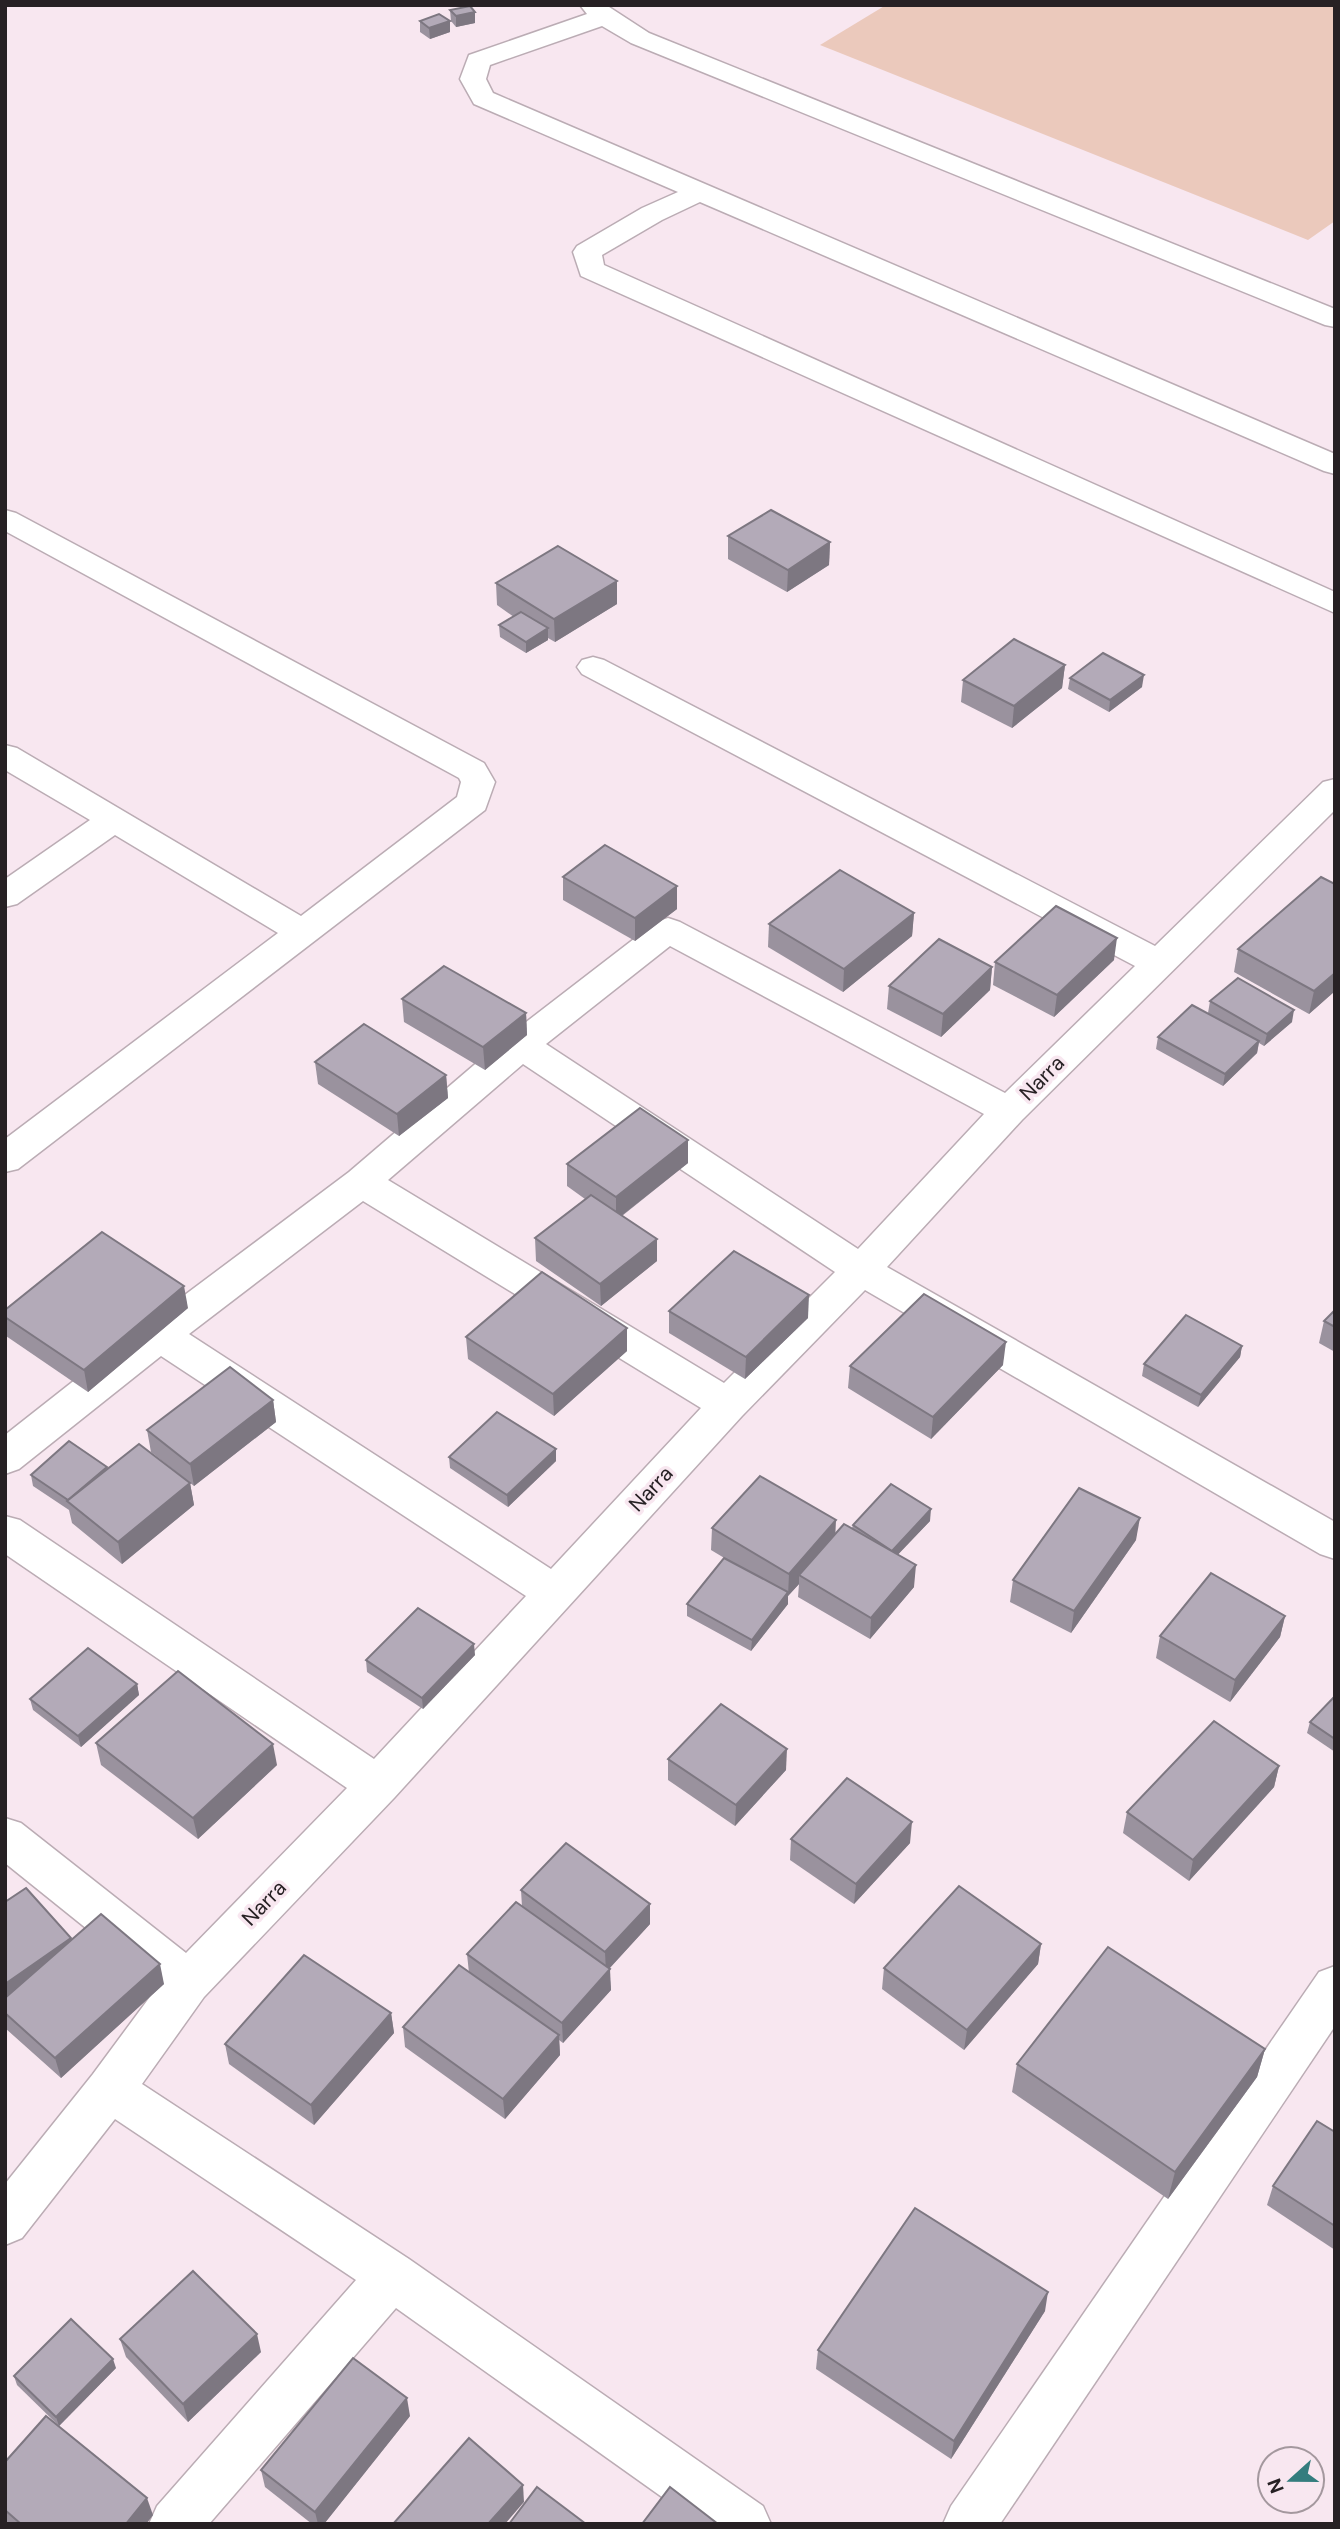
<svg xmlns="http://www.w3.org/2000/svg" width="1340" height="2529" font-family="'DM Sans',sans-serif">
<rect width="100%" height="100%" fill="#f8e7f0"/>
<path fill="#ebc9bc" d="M886 5H1335V221L1308 240 820 45Z"/>
<g fill="none" stroke-linecap="round" stroke-linejoin="round">
<defs>
<g id="minor">
<path d="M580 5H606L649 33 1335 309V327L1325 325 631 43 602 26 490 65 486 79 493 93 1335 454V474L1324 471 700 202 662 220 602 255 604 265 1335 592V613L581 276 573 252 577 246 642 208 678 192 474 104 460 79 469 55 587 14Z"/>
<path d="M5 510 16 513 484 763 495 782 485 810 18 1169 5 1172V1139L278 933 115 835 17 904 5 907V879L90 820 5 770V745L17 748 301 916 457 797 461 782 459 778 5 531Z"/>
<path d="M593 657 604 660 1155 946 1323 782 1335 779V810L1022 1120 887 1267 1335 1522V1559L1320 1554 865 1290 742 1416 394 1798 204 1997 142 2084 409 2259 763 2506 771 2524H700L396 2308 209 2524H149L157 2506 356 2280 115 2119 22 2238 5 2245V2184L93 2074 158 1986 5 1863V1818L21 1823 186 1953 347 1788 5 1554V1516L20 1520 374 1759 526 1596 161 1356 19 1469 5 1474V1435L146 1324 349 1172 508 1036 656 922 668 918 680 922 1005 1093 1135 966 582 674 577 667 582 660ZM670 946 984 1114 858 1249 546 1044ZM523 1064 835 1272 724 1383 388 1180ZM363 1201 701 1408 551 1569 189 1334Z"/>
<path d="M1335 1966V2026L1000 2524H943L951 2506 1319 1972Z"/>
</g>
</defs>
<use href="#minor" stroke="#bbacb4" stroke-width="3"/>
<use href="#minor" fill="#fff" fill-rule="evenodd"/>
</g>
<g fill="#9a929e">
<path d="M450 10 475 23 456 27 451 21Z"/>
<path d="M420 21H450V32L430 39 420 32Z"/>
<path d="M728 536 830 542 829 565 787 592 728 559Z"/>
<path d="M617 581V604L555 642 548 638V640L526 653 500 637 499 625 514 617 497 605 496 583Z"/>
<path d="M1065 665 1062 688 1012 728 961 702 963 680Z"/>
<path d="M1070 678 1142 687 1109 712 1068 689Z"/>
<path d="M563 877 677 909 635 941 563 900Z"/>
<path d="M914 913 912 936 843 992 768 947 769 924Z"/>
<path d="M1238 949 1335 991 1309 1014 1234 972Z"/>
<path d="M1114 960 1054 1017 993 985 995 962Z"/>
<path d="M992 967 990 990 941 1037 887 1009 889 986Z"/>
<path d="M402 999 526 1013 527 1035 485 1070 404 1022Z"/>
<path d="M1210 1001 1292 1022 1264 1046 1259 1043 1257 1053 1223 1086 1156 1049 1158 1037 1208 1013Z"/>
<path d="M315 1062 446 1075 448 1098 399 1136 318 1084Z"/>
<path d="M688 1163 622 1216 657 1239V1261L601 1306 536 1261 535 1238 585 1199 567 1186V1164Z"/>
<path d="M188 1308 88 1392 6 1336 5 1332V1310Z"/>
<path d="M669 1311 808 1318 745 1379 669 1333Z"/>
<path d="M1324 1321 1335 1327V1352L1319 1343Z"/>
<path d="M627 1328V1351L554 1416 468 1359 466 1337Z"/>
<path d="M1242 1346 1240 1357 1198 1407 1142 1376 1144 1364Z"/>
<path d="M1003 1365 931 1439 848 1388 850 1366Z"/>
<path d="M273 1400 276 1422 194 1486 151 1452 147 1430Z"/>
<path d="M449 1457 556 1461 508 1507 450 1468Z"/>
<path d="M107 1467 108 1469 190 1483 194 1505 122 1564 72 1523 69 1510 33 1486 31 1475Z"/>
<path d="M930 1521 898 1554 914 1587 870 1639 798 1597 799 1584 788 1596V1604L751 1651 687 1616V1604L736 1565 711 1550 712 1528 835 1533 852 1528 853 1525Z"/>
<path d="M1136 1540 1071 1633 1010 1602 1013 1580Z"/>
<path d="M1285 1616 1280 1637 1230 1702 1156 1658 1160 1636Z"/>
<path d="M475 1655 423 1709 367 1672 366 1660Z"/>
<path d="M137 1684 139 1695 81 1747 33 1710 30 1699Z"/>
<path d="M1335 1696V1752L1307 1733 1310 1722Z"/>
<path d="M96 1743 277 1765 198 1839 101 1765Z"/>
<path d="M668 1759 786 1770 735 1826 668 1780Z"/>
<path d="M1279 1766 1274 1787 1189 1881 1123 1833 1127 1812Z"/>
<path d="M791 1839 910 1843 854 1904 790 1860Z"/>
<path d="M521 1890 650 1904V1924L609 1969 611 1990 563 2043 559 2040 560 2055 505 2119 405 2047 403 2027 469 1973 467 1954 522 1907Z"/>
<path d="M5 1902 71 1938V1940L164 1984 61 2078 5 2028Z"/>
<path d="M1041 1944 1038 1964 964 2050 882 1989 884 1968Z"/>
<path d="M391 2013 394 2033 314 2125 229 2064 225 2044Z"/>
<path d="M1265 2049 1257 2077 1168 2199 1012 2092 1017 2064Z"/>
<path d="M1335 2132V2250L1267 2205 1273 2186Z"/>
<path d="M1045 2311 951 2459 816 2369 818 2350Z"/>
<path d="M120 2339 261 2352 188 2422 126 2357Z"/>
<path d="M116 2368 59 2426 17 2385 14 2376Z"/>
<path d="M410 2416 324 2524H312L265 2487 261 2470Z"/>
<path d="M5 2462 153 2515 146 2524H7L5 2522Z"/>
</g>
<g fill="#7d7781">
<path d="M475 12V23L456 27V16Z"/>
<path d="M450 21V32L430 39 429 28Z"/>
<path d="M830 542 829 565 787 592 788 570Z"/>
<path d="M617 581V604L555 642 554 619Z"/>
<path d="M548 628V640L526 653V642Z"/>
<path d="M1065 665 1062 688 1012 728 1014 706Z"/>
<path d="M1144 675 1142 687 1109 712 1110 700Z"/>
<path d="M677 886V909L635 941V918Z"/>
<path d="M914 913 912 936 843 992 844 969Z"/>
<path d="M1117 938 1114 960 1054 1017 1057 995Z"/>
<path d="M992 967 990 990 941 1037 943 1014Z"/>
<path d="M1335 973V991L1309 1014 1314 991Z"/>
<path d="M1294 1010 1292 1022 1264 1046 1267 1034Z"/>
<path d="M526 1013 527 1035 485 1070 483 1047Z"/>
<path d="M1259 1041 1257 1053 1223 1086 1225 1074Z"/>
<path d="M446 1075 448 1098 399 1136 397 1114Z"/>
<path d="M688 1140V1163L616 1220V1197Z"/>
<path d="M657 1239V1261L601 1306 600 1284Z"/>
<path d="M184 1286 188 1308 88 1392 84 1370Z"/>
<path d="M809 1295 808 1318 745 1379 746 1357Z"/>
<path d="M627 1328V1351L554 1416 553 1394Z"/>
<path d="M1006 1342 1003 1365 931 1439 933 1417Z"/>
<path d="M1242 1346 1240 1357 1198 1407 1201 1395Z"/>
<path d="M273 1400 276 1422 194 1486 190 1464Z"/>
<path d="M556 1449V1461L508 1507 507 1495Z"/>
<path d="M190 1483 194 1505 122 1564 118 1542Z"/>
<path d="M931 1509 930 1521 891 1562 892 1551Z"/>
<path d="M1140 1518 1136 1540 1071 1633 1074 1611Z"/>
<path d="M836 1520 835 1542 799 1575V1584L788 1596 789 1574Z"/>
<path d="M916 1565 914 1587 870 1639 871 1618Z"/>
<path d="M788 1592V1604L751 1651 752 1640Z"/>
<path d="M1285 1616 1280 1637 1230 1702 1235 1680Z"/>
<path d="M474 1644 475 1655 423 1709 422 1698Z"/>
<path d="M137 1684 139 1695 81 1747 78 1736Z"/>
<path d="M273 1744 277 1765 198 1839 193 1818Z"/>
<path d="M787 1749 786 1770 735 1826 736 1805Z"/>
<path d="M1279 1766 1274 1787 1189 1881 1193 1860Z"/>
<path d="M912 1822 910 1843 854 1904 856 1884Z"/>
<path d="M650 1904V1924L606 1972 605 1952Z"/>
<path d="M71 1938 76 1958 5 2009V1984Z"/>
<path d="M1041 1944 1038 1964 964 2050 967 2030Z"/>
<path d="M160 1964 164 1984 61 2078 55 2058Z"/>
<path d="M610 1969 611 1990 563 2043 562 2023Z"/>
<path d="M391 2013 394 2033 314 2125 311 2105Z"/>
<path d="M559 2035 560 2055 505 2119 503 2099Z"/>
<path d="M1265 2049 1257 2077 1168 2199 1175 2172Z"/>
<path d="M1048 2292 1045 2311 951 2459 954 2441Z"/>
<path d="M257 2334 261 2352 188 2422 183 2404Z"/>
<path d="M113 2359 116 2368 59 2426 56 2417Z"/>
<path d="M407 2398 410 2416 324 2524H318L315 2512Z"/>
<path d="M523 2485 524 2502 505 2524H488Z"/>
<path d="M147 2498 153 2515 146 2524H126Z"/>
</g>
<g fill="#b3aab8" stroke="#7d7781" stroke-width="2">
<path d="M470 6 475 12 456 16 450 10Z"/>
<path d="M439 14 450 21 429 28 420 21Z"/>
<path d="M771 510 830 542 788 570 728 536Z"/>
<path d="M558 546 617 581 554 619 496 583Z"/>
<path d="M521 612 548 628 526 642 499 625Z"/>
<path d="M1014 639 1065 665 1014 706 963 680Z"/>
<path d="M1103 653 1144 675 1110 700 1070 678Z"/>
<path d="M605 845 677 886 635 918 563 877Z"/>
<path d="M840 870 914 913 844 969 769 924Z"/>
<path d="M1321 877 1335 884V973L1314 991 1238 949Z"/>
<path d="M1056 906 1117 938 1057 995 995 962Z"/>
<path d="M939 939 992 967 943 1014 889 986Z"/>
<path d="M444 966 526 1013 483 1047 402 999Z"/>
<path d="M1238 978 1294 1010 1267 1034 1210 1001Z"/>
<path d="M1192 1005 1259 1041 1225 1074 1158 1037Z"/>
<path d="M364 1024 446 1075 397 1114 315 1062Z"/>
<path d="M640 1108 688 1140 616 1197 567 1164Z"/>
<path d="M591 1195 657 1239 600 1284 535 1238Z"/>
<path d="M102 1232 184 1286 84 1370 5 1317V1310Z"/>
<path d="M734 1251 809 1295 746 1357 669 1311Z"/>
<path d="M542 1272 627 1328 553 1394 466 1337Z"/>
<path d="M924 1294 1006 1342 933 1417 850 1366Z"/>
<path d="M1335 1310V1327L1324 1321Z"/>
<path d="M1186 1315 1242 1346 1201 1395 1144 1364Z"/>
<path d="M230 1367 273 1400 190 1464 147 1430Z"/>
<path d="M497 1412 556 1449 507 1495 449 1457Z"/>
<path d="M69 1441 107 1467 68 1500 31 1475Z"/>
<path d="M139 1444 190 1483 118 1542 67 1501Z"/>
<path d="M760 1476 836 1520 789 1574 712 1528Z"/>
<path d="M891 1484 931 1509 892 1551 853 1525Z"/>
<path d="M1079 1488 1140 1518 1074 1611 1013 1580Z"/>
<path d="M844 1524 916 1565 871 1618 799 1575Z"/>
<path d="M724 1558 788 1592 752 1640 687 1604Z"/>
<path d="M1211 1573 1285 1616 1235 1680 1160 1636Z"/>
<path d="M418 1608 474 1644 422 1698 366 1660Z"/>
<path d="M88 1648 137 1684 78 1736 30 1699Z"/>
<path d="M178 1671 273 1744 193 1818 96 1743Z"/>
<path d="M1335 1696V1739L1310 1722Z"/>
<path d="M721 1704 787 1749 736 1805 668 1759Z"/>
<path d="M1214 1721 1279 1766 1193 1860 1127 1812Z"/>
<path d="M847 1778 912 1822 856 1884 791 1839Z"/>
<path d="M566 1843 650 1904 605 1952 521 1890Z"/>
<path d="M959 1886 1041 1944 967 2030 884 1968Z"/>
<path d="M26 1888 71 1938 5 1984V1902Z"/>
<path d="M516 1902 610 1969 562 2023 467 1954Z"/>
<path d="M101 1914 160 1964 55 2058 5 2013V1998Z"/>
<path d="M1108 1947 1265 2049 1175 2172 1017 2064Z"/>
<path d="M304 1955 391 2013 311 2105 225 2044Z"/>
<path d="M459 1965 559 2035 503 2099 403 2027Z"/>
<path d="M1317 2121 1335 2132V2226L1273 2186Z"/>
<path d="M915 2208 1048 2292 954 2441 818 2350Z"/>
<path d="M193 2271 257 2334 183 2404 120 2339Z"/>
<path d="M71 2319 113 2359 56 2417 14 2376Z"/>
<path d="M353 2358 407 2398 315 2512 261 2470Z"/>
<path d="M46 2416 147 2498 126 2524H21L5 2510V2462Z"/>
<path d="M469 2438 523 2485 488 2524H393Z"/>
<path d="M537 2487 586 2524H509Z"/>
<path d="M670 2487 718 2524H642Z"/>
</g>
<g text-anchor="middle" stroke-width="7" stroke-linejoin="round" paint-order="stroke">
<g font-size="21" fill="#272124" stroke="#f8e7f0">
<text transform="translate(1042 1078) rotate(-45)" y="7">Narra</text>
<text transform="translate(651 1489) rotate(-47)" y="7">Narra</text>
<text transform="translate(264 1903) rotate(-46)" y="7">Narra</text>
</g>
</g>
<rect width="1340" height="2529" fill="none" stroke="#272124" stroke-width="14"/>
<g transform="translate(1291 2480) rotate(249)"><circle r="33" fill="#f8e7f0" stroke="#a4989e" stroke-width="2"/>
<path d="M0-5L12 26L0 18L-12 26Z" fill="#347d7e"/>
<text y="-10" font-size="19" font-weight="bold" text-anchor="middle" fill="#272124">N</text>
</g>
</svg>
